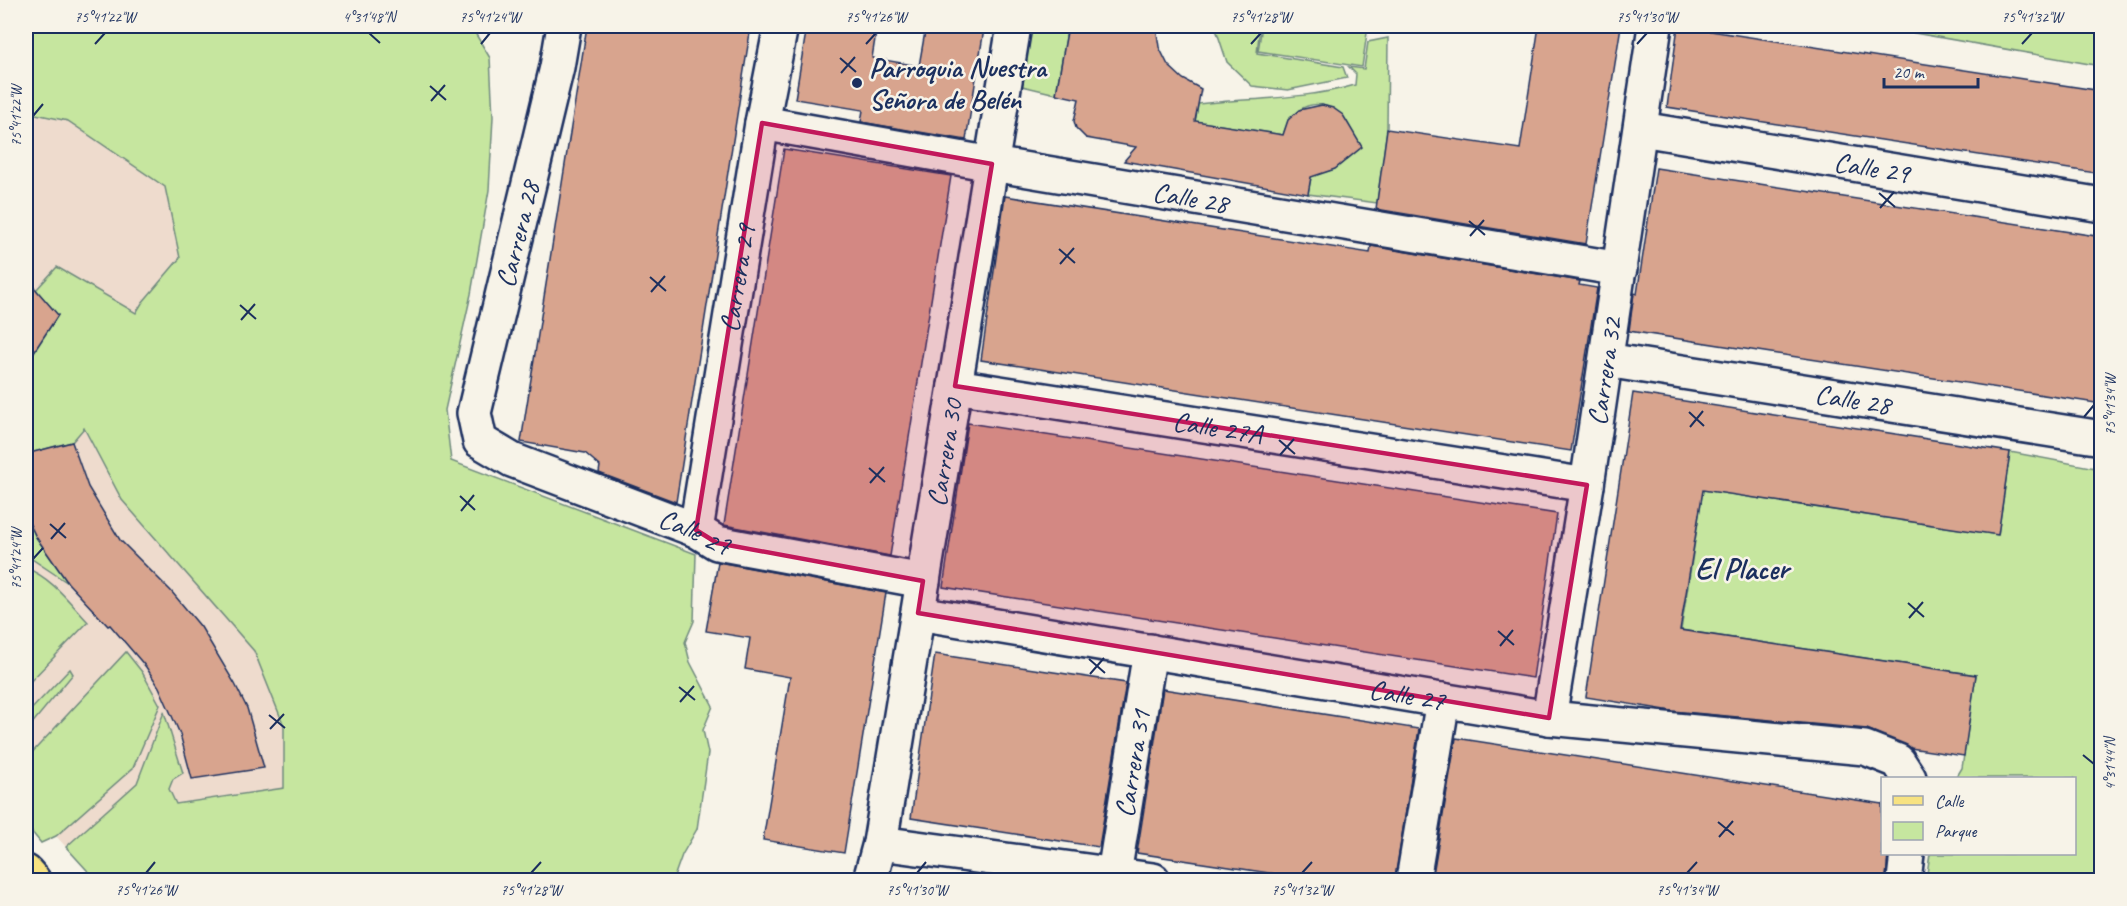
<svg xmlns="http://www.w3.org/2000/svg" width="2127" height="906" font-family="Caveat,sans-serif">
<rect width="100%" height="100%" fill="#f7f3e8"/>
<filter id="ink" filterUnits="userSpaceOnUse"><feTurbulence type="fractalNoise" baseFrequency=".0167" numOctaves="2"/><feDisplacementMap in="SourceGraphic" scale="12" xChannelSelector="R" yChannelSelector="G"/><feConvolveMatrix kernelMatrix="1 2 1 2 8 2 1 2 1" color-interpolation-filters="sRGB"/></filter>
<g filter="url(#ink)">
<path fill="#eedbcd" d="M26 112 68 121 165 187 180 258 142 303 83 427 122 500 254 651 284 726V808L96 880 26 803Z"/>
<g fill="#c6e69f" stroke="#708a7e" stroke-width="1.5">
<path d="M26 26H471L490 58 493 117 489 190 471 294 445 410 451 461 696 554 694 621 685 642 690 662 713 706 703 730 708 753 697 829 682 855 673 880H96L66 847 137 783 164 712 183 773 173 779 169 789 176 804 284 788V726L254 651 122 500 84 428 72 442 26 454V364L58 315 36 290 57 267 136 313 142 303 180 258 165 187 68 121 26 112Z"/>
<path d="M1032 26H1068L1056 94 1022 86Z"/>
<path d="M1215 26H1260L1257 53 1343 67 1347 78 1288 90 1252 86 1227 62Z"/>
<path d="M1262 26H1368L1362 67 1258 51Z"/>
<path d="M1875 26H2101V66Z"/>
<path d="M1388 38 1387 129 1377 203 1308 194 1312 172C1323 174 1333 171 1342 163 1381 130 1306 67 1283 135L1195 121 1198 104C1250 98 1304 100 1355 85L1356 74 1349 67 1364 69 1368 42Z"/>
<path d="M2010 452 2101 469V880H1926L1930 854H2074V778H1956L1962 768 1976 675 1681 630 1703 490 1998 535Z"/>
<path d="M26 516 36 537 68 583 26 555Z"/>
<path d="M26 568C52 578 69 602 88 622L26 686Z"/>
<path d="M126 652 142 672 160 705 133 768 56 836 41 843 26 825V759Z"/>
<path d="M70 669 73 674 26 731V715Z"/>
</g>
<g fill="#d8a48e" stroke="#1b2f5e" stroke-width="1.5">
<path d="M587 26H751L676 502 599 473 600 466 585 453 521 442Z"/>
<path d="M807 26H877L872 58 919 66 926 26H967L984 29 966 140 861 122 863 110 795 99Z"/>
<path d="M1068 26H1156L1159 47 1168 65 1183 79 1201 89 1195 121 1283 135 1288 120 1299 110 1322 105 1333 108 1343 115 1362 147 1335 169 1311 177 1308 194 1124 161 1136 147 1086 138 1076 128 1074 121 1079 99 1056 94Z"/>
<path d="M1539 26H1621L1586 244 1376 209 1387 129 1520 149Z"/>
<path d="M1678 26 2102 91V174L1667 107Z"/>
<path d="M784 149 951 176 890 556 724 525Z"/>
<path d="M1656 168 2102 237V404L1629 331 1634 293 1637 294Z"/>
<path d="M1005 196 1370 253 1371 246 1580 281 1579 285 1597 288 1571 451 981 360Z"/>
<path d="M26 278 58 315 26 364Z"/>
<path d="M1633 393 2010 452 1998 535 1703 490 1680 630 1976 675 1964 756 1910 748 1867 729 1672 711 1586 697Z"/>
<path d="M968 423 1557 514 1533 678 943 587Z"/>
<path d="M72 442 88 487 120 540 171 591 201 627 235 684 247 708 264 768 192 779 180 734 159 687 146 667 110 625 108 626 68 583 36 537 26 516V454Z"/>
<path d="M718 562 886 593 844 853 763 840 790 677 745 669 750 638 706 631Z"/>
<path d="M935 654 1126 683 1099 847 911 818Z"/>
<path d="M1163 689 1419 729 1395 880H1316L1137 853Z"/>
<path d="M1456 738 1882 804V854H1888L1886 880H1432Z"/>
</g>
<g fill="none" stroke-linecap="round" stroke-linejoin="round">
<defs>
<g id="minor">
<path id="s1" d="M564 26 557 67 474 413 480 441 512 460 696 530 717 543 923 581"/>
<path id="s2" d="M762 123 992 164 1620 269"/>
<path id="s3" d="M1641 129 2102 205"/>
<path id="s4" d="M1606 360 2102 438"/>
<path id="s5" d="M955 386 1587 485"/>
<path id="s6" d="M696 530 762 123 781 26"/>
<path id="s7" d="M918 613 1549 718 1865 748 1898 761 1909 778"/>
<path id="s8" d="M1549 718 1587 485 1655 26"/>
<path d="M880 843 1153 880"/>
<path id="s9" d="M1114 874 1150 651"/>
<path id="s10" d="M870 880 880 843 1014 26"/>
<path d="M1413 880 1443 700"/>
<path d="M1904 880 1907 854"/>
</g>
<path id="major" d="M26 872 33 880"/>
</defs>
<use href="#minor" stroke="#1b2f5e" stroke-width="38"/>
<use href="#major" stroke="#1b2f5e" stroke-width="38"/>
<use href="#minor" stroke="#f7f3e8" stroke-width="33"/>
<use href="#major" stroke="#f7e281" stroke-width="33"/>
</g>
</g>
<path fill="#c2185b" fill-opacity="0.2" stroke="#c2185b" stroke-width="4.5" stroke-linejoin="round" d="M762 123 992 164 955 386 1587 485 1549 718 918 613 923 581 717 543 696 530Z"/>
<path fill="none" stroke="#1b2f5e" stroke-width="2" d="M369 33 380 43M95 44 105 33M481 44 490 33M866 44 876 33M1251 44 1261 33M1637 44 1647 33M2022 44 2032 33M840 58 856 72M841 73 855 57M430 86 446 100M431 101 445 85M33 116 43 104M1879 193 1895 207M1880 208 1894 192M1469 221 1485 235M1470 236 1484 220M1059 249 1075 263M1060 264 1074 248M650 277 666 291M651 292 665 276M240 305 256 319M241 320 255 304M1689 412 1704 426M2084 417 2094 405M1690 427 1703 411M1279 440 1295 454M1280 455 1294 439M869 468 885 482M870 483 884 467M460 496 475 510M461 511 474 495M50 524 66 538M51 539 65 523M33 559 43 548M1908 603 1924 617M1909 618 1923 602M1498 631 1514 645M1500 646 1513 630M1089 659 1105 673M1090 674 1104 658M679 687 695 700M680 702 694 686M269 715 285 728M270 729 284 714M2083 755 2094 764M1718 822 1734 835M1719 837 1733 821M146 873 155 862M531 873 541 862M917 873 926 862M1302 873 1312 862M1687 873 1697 862"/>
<circle fill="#1b2f5e" stroke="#f7f3e8" stroke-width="2" cx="857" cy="83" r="6"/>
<g text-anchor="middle" stroke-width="5" stroke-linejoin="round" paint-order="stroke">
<g font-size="28" font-weight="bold" fill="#1b2f5e" stroke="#f7f3e8" text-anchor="start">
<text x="869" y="77">Parroquia Nuestra<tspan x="869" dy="32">Señora de Belén</tspan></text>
</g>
<g font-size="28" fill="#1b2f5e" stroke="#f7f3e8">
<text dy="10" stroke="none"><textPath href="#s3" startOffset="234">Calle 29</textPath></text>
<text dy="10" stroke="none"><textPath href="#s2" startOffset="435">Calle 28</textPath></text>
<text transform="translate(517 234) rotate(-76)" y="10">Carrera 28</text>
<text dy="10" stroke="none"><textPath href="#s6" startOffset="255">Carrera 29</textPath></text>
<text dy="10" stroke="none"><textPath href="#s8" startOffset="351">Carrera 32</textPath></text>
<text dy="10" stroke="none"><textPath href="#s4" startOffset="250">Calle 28</textPath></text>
<text dy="10" stroke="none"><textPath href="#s5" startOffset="266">Calle 27A</textPath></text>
<text dy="10" stroke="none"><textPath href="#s10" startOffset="434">Carrera 30</textPath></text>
<text dy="10" stroke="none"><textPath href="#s1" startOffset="660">Calle 27</textPath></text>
<text dy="10" stroke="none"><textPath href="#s7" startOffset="496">Calle 27</textPath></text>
<text dy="10" stroke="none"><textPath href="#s9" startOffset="112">Carrera 31</textPath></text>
</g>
<g font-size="30" font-weight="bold" fill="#1b2f5e" stroke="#f7f3e8">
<text x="1742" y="579">El Placer</text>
</g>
</g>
<rect width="2127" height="906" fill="none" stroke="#f7f3e8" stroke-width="66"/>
<rect x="1881" y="777" width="195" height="78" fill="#f7f3e8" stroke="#9fa5b1" stroke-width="1.5"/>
<rect x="1893" y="796" width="30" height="9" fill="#f7e281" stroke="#9fa5b1" stroke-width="1.5"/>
<text x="1935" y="807" font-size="18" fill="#1b2f5e">Calle</text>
<rect x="1893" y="822" width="30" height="18" fill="#c6e69f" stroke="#9fa5b1" stroke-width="1.5"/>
<text x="1935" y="837" font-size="18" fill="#1b2f5e">Parque</text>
<path d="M1884 78v9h94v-9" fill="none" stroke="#1b2f5e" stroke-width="3"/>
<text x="1893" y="78" font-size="18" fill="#1b2f5e" stroke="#f7f3e8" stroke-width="4.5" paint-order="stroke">20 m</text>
<rect x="33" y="33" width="2061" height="840" fill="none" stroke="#1b2f5e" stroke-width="2"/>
<g font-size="15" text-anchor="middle" fill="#1b2f5e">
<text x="105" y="22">75°41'22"W</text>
<text x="369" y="22">4°31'48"N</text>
<text x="490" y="22">75°41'24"W</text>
<text x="876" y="22">75°41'26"W</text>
<text x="1261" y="22">75°41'28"W</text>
<text x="1647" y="22">75°41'30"W</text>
<text x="2032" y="22">75°41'32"W</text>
<text transform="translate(16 116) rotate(-90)" y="5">75°41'22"W</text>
<text transform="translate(2110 405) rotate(-90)" y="5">75°41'34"W</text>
<text transform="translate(16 559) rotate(-90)" y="5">75°41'24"W</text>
<text transform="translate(2110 764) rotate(-90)" y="5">4°31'44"N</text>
<text x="146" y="895">75°41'26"W</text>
<text x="531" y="895">75°41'28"W</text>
<text x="917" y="895">75°41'30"W</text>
<text x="1302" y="895">75°41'32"W</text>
<text x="1687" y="895">75°41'34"W</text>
</g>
</svg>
